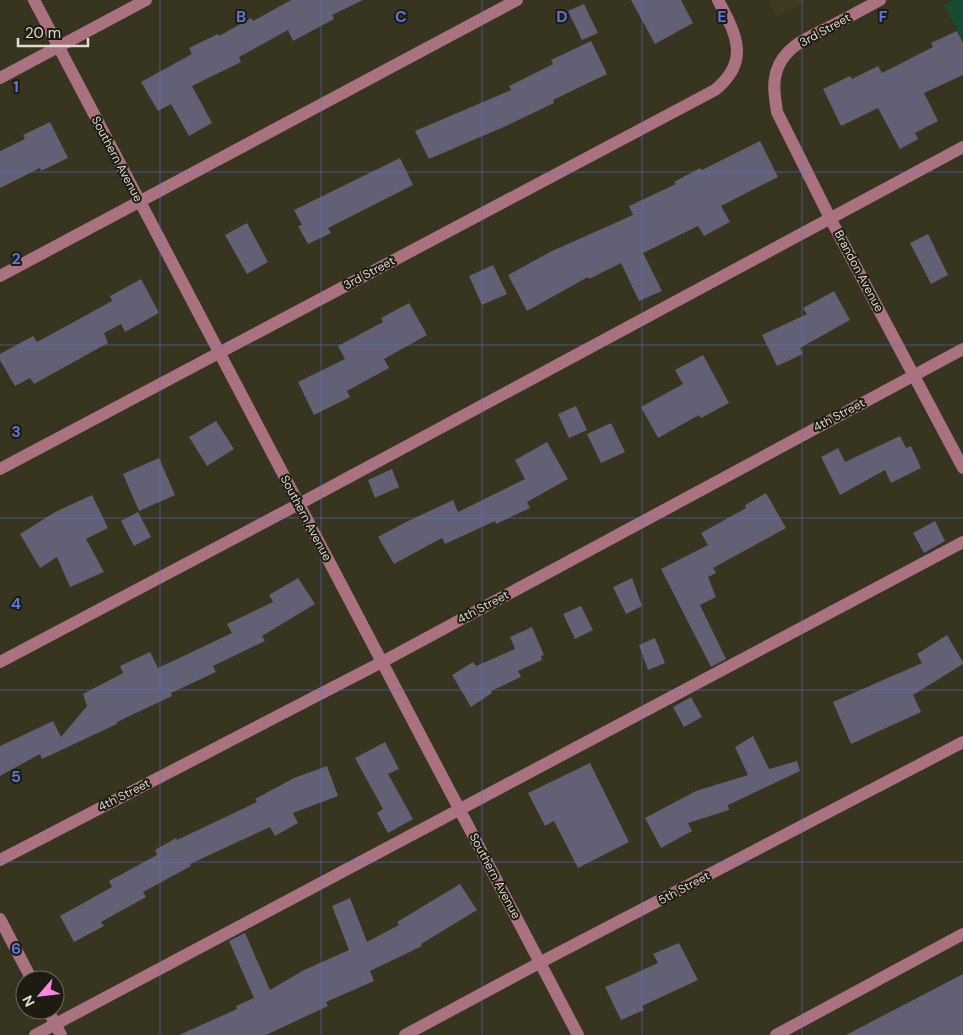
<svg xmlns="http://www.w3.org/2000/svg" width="963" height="1035" font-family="'DM Sans',sans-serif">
<rect width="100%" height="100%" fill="#373420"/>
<path fill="#3f3a1f" d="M768 0H808L777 16Z"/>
<path fill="#184c32" d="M952 0H963V41L944 5Z"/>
<g fill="#616074">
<path d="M291 0H363L332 15 334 19 293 41 288 30 239 57 241 62 192 86 212 123 189 136 171 104 158 111 141 82 192 54 189 48 218 34 219 36 251 18 253 21Z"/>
<path d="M631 0H681L693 23 655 44Z"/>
<path d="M584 4 598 33 582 40 568 11Z"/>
<path d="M957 31 963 43V75L924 93 938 121 915 133 918 139 900 149 878 108 841 126 823 89 850 76 852 79 878 66 882 73 933 47 931 43Z"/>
<path d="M591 41 607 74 553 100 554 103 506 126 429 159 415 131 511 90 509 86 553 64 551 60Z"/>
<path d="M50 122 68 158 41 171 40 168 0 188V151L25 139 23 135Z"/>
<path d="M760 141 778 177 721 206 730 222 704 236 698 226 643 253 662 291 639 301 621 263 589 279 588 277 527 311 508 275 552 251 633 215 629 206 676 184 674 182 700 168 702 170Z"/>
<path d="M400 158 413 185 328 228 331 233 308 244 298 226 302 225 294 210Z"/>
<path d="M247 223 268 262 247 274 225 235Z"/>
<path d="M928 234 948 275 931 284 910 243Z"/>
<path d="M493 265 507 294 482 305 469 276Z"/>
<path d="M141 279 159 313 125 332 121 324 104 333 108 343 34 384 30 378 15 386 0 360V354L33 336 37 342 112 301 110 296Z"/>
<path d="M834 291 850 320 800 348 803 354 777 366 762 335 807 314 803 308Z"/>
<path d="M409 303 427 335 384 359 389 368 347 391 350 397 314 415 298 382 345 359 338 346 383 322 381 318Z"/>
<path d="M703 355 729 403 701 418 699 415 658 438 641 407 683 384 675 370Z"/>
<path d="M576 406 587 430 569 438 558 414Z"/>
<path d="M216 421 234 449 207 466 189 437Z"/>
<path d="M611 423 625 452 601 463 587 434Z"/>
<path d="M900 436 906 448 911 446 921 468 891 483 885 470 840 495 821 457 838 448 845 462Z"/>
<path d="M547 442 568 479 527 502 530 508 496 524 495 521 445 544 442 538 394 564 378 537 406 522 453 500 458 512 525 479 515 460Z"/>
<path d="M159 458 175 495 139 511 123 474Z"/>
<path d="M392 469 399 487 375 498 368 480Z"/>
<path d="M766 493 786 528 713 568 716 573 708 577 716 597 700 605 726 659 711 667 661 569 708 545 701 533 746 508 745 505Z"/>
<path d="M92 495 108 528 86 539 104 572 70 587 57 557 40 568 20 534 57 511Z"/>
<path d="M138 512 151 537 134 546 121 521Z"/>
<path d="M935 521 945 541 924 553 913 533Z"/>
<path d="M298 578 315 604 262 636 265 641 213 666 216 672 171 693 172 696 117 722V724L42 759 40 754 0 776V746L53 721 61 737 87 706 83 694 123 673 120 666 150 652 158 668 232 633 227 624 273 602 269 595Z"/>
<path d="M632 578 642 606 626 614 613 587Z"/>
<path d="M581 606 593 630 575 639 563 614Z"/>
<path d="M532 627 544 655 541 656 542 660 518 671 521 677 491 691 492 693 471 707 452 675 473 662 476 666 515 649 510 637Z"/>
<path d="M947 635 963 662V664L913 695 921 712 851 744 833 702 922 663 917 654Z"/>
<path d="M655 638 665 663 648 670 639 645Z"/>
<path d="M691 697 702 717 684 727 673 707Z"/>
<path d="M753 736 769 769 797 761 800 771 728 805 729 810 688 823 692 831 661 848 645 818 696 791 748 775 735 747Z"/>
<path d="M385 742 399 769 388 774 413 819 388 833 377 813 383 809 355 758Z"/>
<path d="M590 763 629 842 578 868 554 821 545 826 528 793Z"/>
<path d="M327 766 338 796 293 813 298 823 275 836 270 827 190 864 191 866 143 892 146 897 101 922 104 926 74 942 60 916 112 887 109 881 157 855 155 850 176 838 177 840 257 802 255 799 294 778Z"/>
<path d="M460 884 477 910 421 944 422 946 370 971 374 981 326 1002 328 1006 266 1035H179L237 1009 236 1006 254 998 229 941 245 933 270 990 304 970 349 950 332 906 350 898 367 942 399 925 397 922Z"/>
<path d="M679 943 698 980 642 1006 644 1010 621 1020 605 987 658 963 653 954Z"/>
<path d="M963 974V1035H846Z"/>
</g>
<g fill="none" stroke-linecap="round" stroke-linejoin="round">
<g stroke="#aa7181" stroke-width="12">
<path d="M34 0 578 1035"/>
<path d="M880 0C865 8 849 17 833 25 812 36 785 45 777 70 772 84 775 97 777 112L831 220 963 468"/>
<path d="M0 78 146 0"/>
<path d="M0 276 517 0"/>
<path d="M0 469 715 90C751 61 736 34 718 0"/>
<path d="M0 662 299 504 963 147"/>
<path d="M0 860 382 662 963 349"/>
<path d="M0 919 32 980"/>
<path d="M48 1010 61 1035"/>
<path d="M35 1035 963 542"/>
<path d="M405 1035 541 962 963 742"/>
<path d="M776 1035 963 934"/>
</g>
</g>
<path fill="none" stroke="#5778d5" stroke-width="1" stroke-opacity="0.55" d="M160 0V1035M321 0V1035M482 0V1035M642 0V1035M802 0V1035M0 172H963M0 345H963M0 518H963M0 690H963M0 862H963"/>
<g text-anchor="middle" stroke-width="4" stroke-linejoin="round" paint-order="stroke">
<g font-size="12" fill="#dddbcf" stroke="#1d1b12">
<text transform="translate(825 30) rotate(-29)" y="4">3rd Street</text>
<text transform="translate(117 159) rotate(62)" y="4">Southern Avenue</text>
<text transform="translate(859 271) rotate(62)" y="4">Brandon Avenue</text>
<text transform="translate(369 273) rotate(-28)" y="4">3rd Street</text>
<text transform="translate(839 415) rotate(-28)" y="4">4th Street</text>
<text transform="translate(306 518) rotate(62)" y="4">Southern Avenue</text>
<text transform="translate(483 607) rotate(-28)" y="4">4th Street</text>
<text transform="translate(124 795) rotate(-27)" y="4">4th Street</text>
<text transform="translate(495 876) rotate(62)" y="4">Southern Avenue</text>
<text transform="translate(684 888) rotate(-28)" y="4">5th Street</text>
</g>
</g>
<g font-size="16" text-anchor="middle" font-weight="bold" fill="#5778d5" stroke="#1d1b12" stroke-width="4" stroke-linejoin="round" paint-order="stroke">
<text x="241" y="22">B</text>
<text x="401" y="22">C</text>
<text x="562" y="22">D</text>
<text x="722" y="22">E</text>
<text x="883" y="22">F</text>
<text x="16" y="92">1</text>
<text x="16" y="264">2</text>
<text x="16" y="437">3</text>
<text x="16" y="609">4</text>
<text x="16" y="782">5</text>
<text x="16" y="954">6</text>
</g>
<g transform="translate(40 995) rotate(242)"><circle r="24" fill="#1d1b12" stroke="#6a685e"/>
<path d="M0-4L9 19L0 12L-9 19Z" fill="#f987e8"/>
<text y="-8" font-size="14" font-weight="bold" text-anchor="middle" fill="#dddbcf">N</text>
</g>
<path d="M18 38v8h70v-8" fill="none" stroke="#dddbcf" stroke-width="2.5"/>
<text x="25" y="38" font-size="15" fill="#dddbcf" stroke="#1d1b12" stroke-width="4" paint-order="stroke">20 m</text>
</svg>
